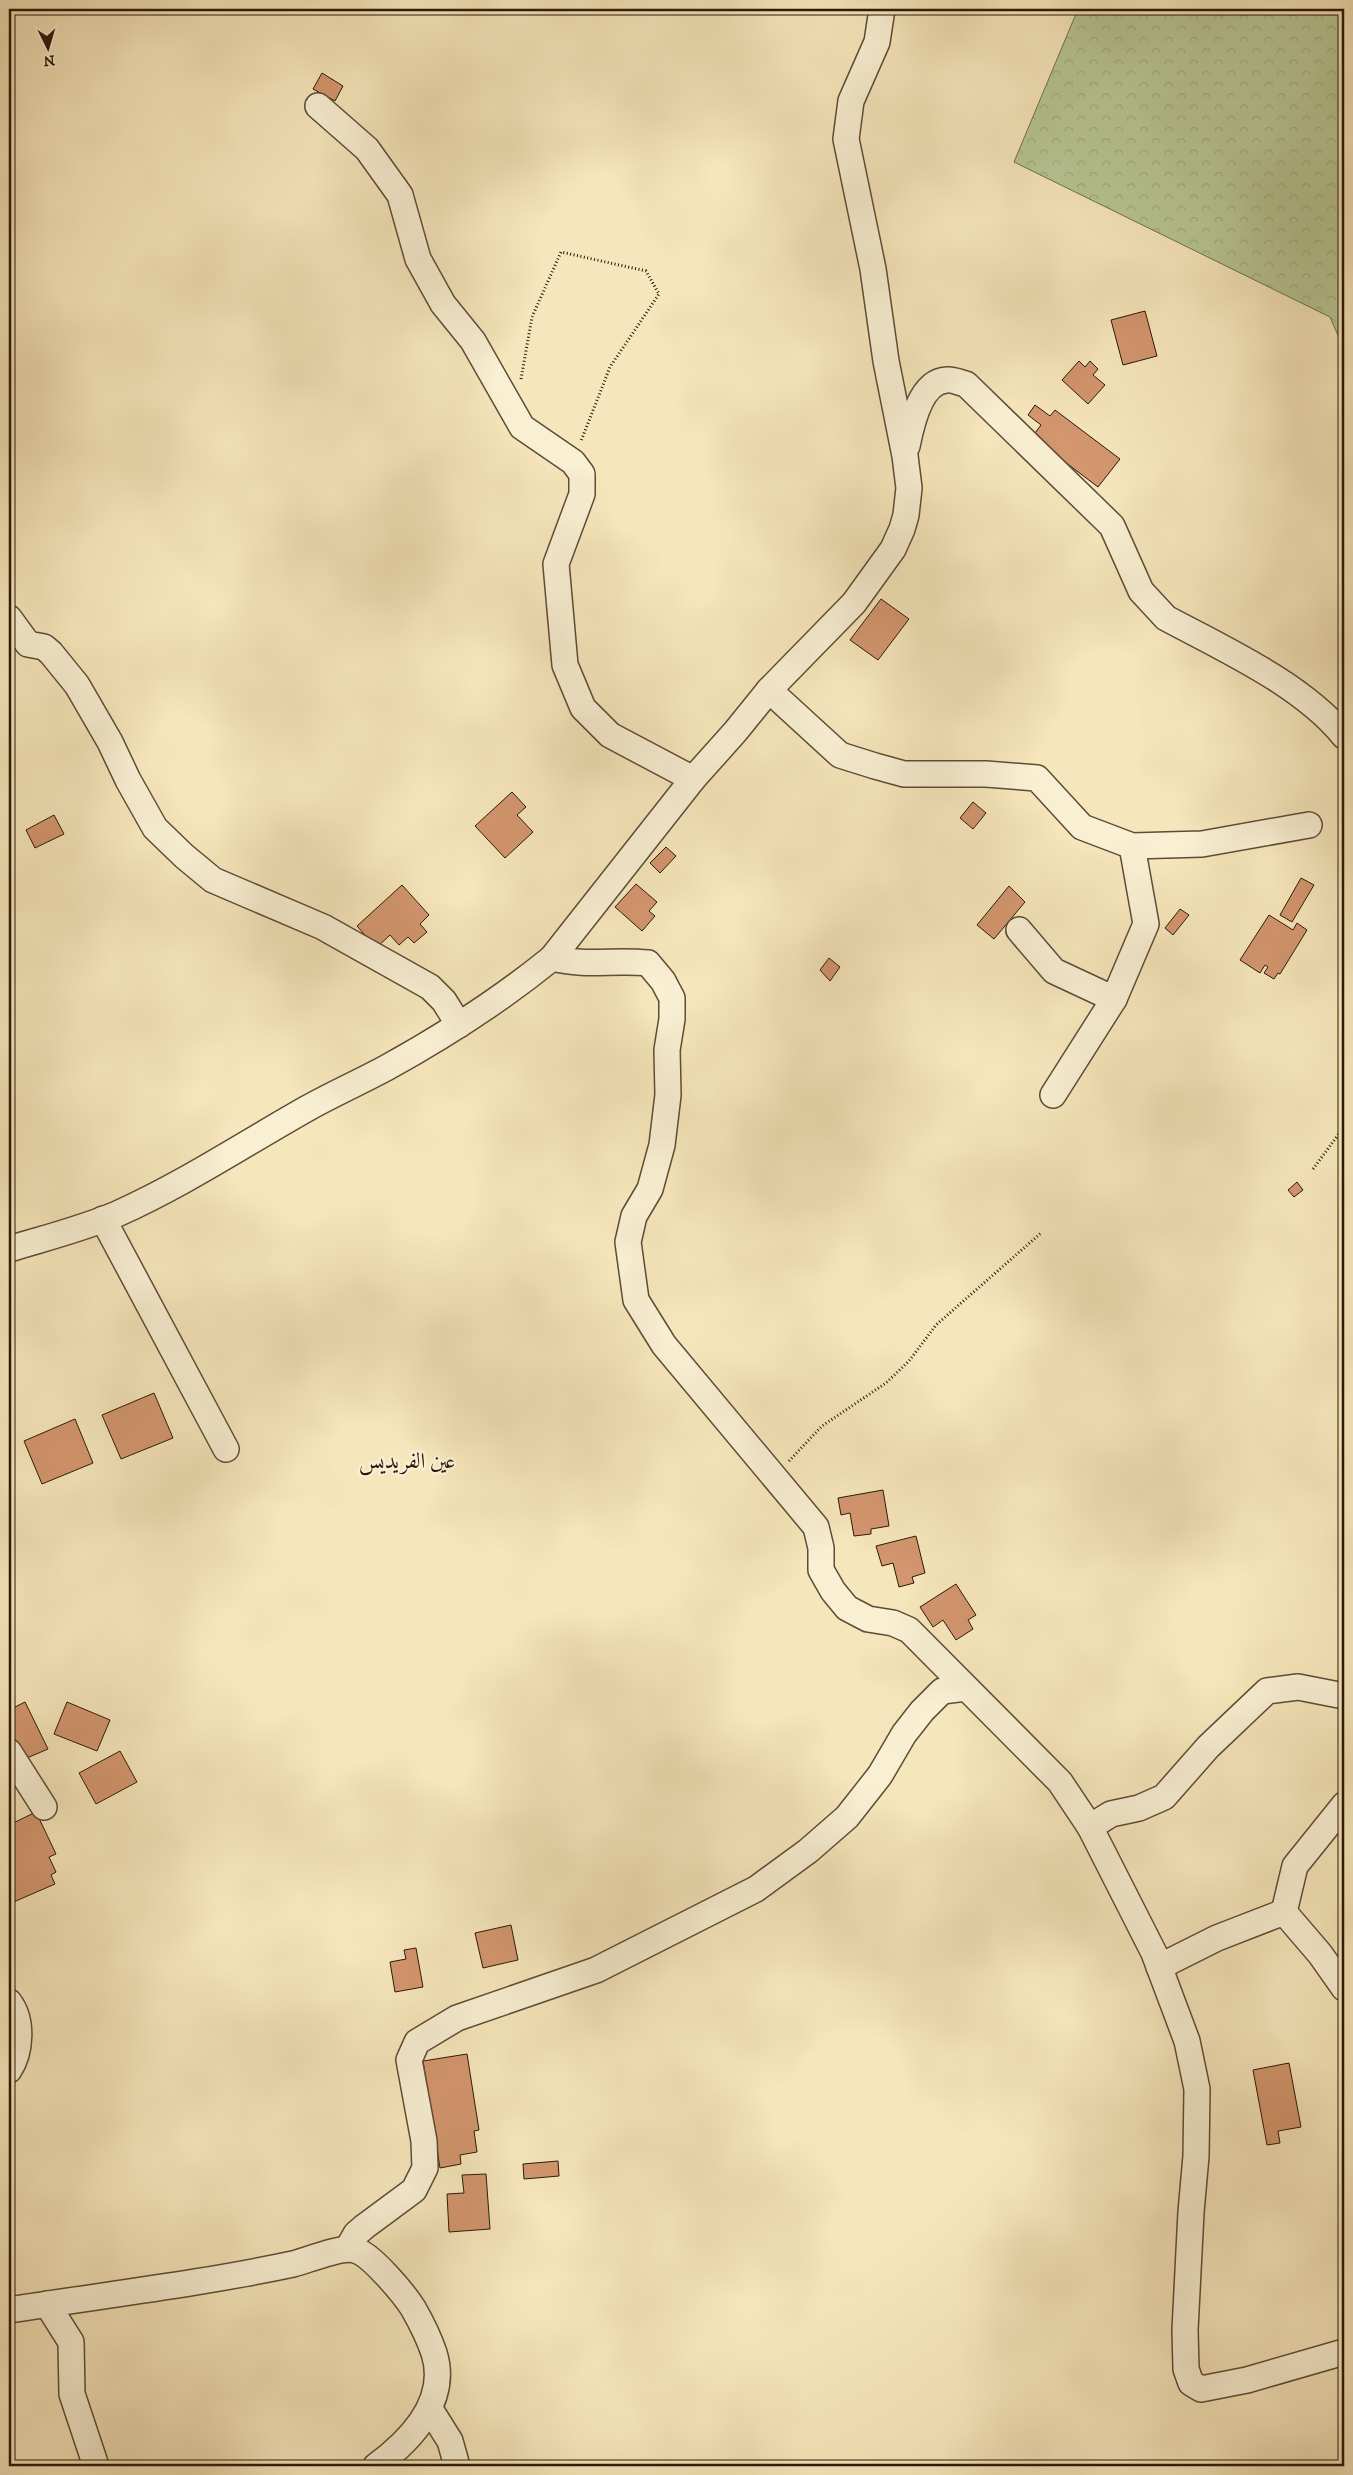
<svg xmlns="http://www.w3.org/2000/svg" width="1353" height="2475" font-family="'IM FELL DW Pica',Amiri,serif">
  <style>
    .forest { fill: url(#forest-crowns); stroke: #70704e }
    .building { fill: #d3966e; stroke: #2a1909 }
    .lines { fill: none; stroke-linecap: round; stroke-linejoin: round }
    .minor-casing { stroke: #5d4c36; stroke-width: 28 }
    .path { stroke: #2a1909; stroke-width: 3; stroke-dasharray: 1 2.5; stroke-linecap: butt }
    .minor { stroke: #f9efd3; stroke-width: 25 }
    .labels { text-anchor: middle; stroke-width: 4.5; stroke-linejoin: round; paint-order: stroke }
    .quarter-label { font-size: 22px; fill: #2a1909; stroke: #f9efd3 }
  </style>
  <defs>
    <pattern id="forest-crowns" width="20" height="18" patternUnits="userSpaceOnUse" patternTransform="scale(1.25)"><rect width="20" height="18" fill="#b7c694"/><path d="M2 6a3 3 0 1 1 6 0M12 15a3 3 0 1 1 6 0" fill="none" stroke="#9eaa7e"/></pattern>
  </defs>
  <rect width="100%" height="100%" fill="#f6e6bb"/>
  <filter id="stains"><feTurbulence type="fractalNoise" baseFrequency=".004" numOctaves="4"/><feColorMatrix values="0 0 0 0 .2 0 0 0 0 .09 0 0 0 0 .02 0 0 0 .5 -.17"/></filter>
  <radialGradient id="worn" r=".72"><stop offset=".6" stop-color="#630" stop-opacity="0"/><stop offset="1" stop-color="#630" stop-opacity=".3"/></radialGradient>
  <path class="forest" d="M1078,9H1344V349L1330,317L1014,162Z"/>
  <g class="building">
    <path d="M322,73L343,86L335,101L313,89Z"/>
    <path d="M1145,311L1157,356L1123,365L1111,320Z"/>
    <path d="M1079,361L1085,367L1090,361L1098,369L1093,375L1105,385L1088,404L1062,380Z"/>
    <path d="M1035,405L1050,416L1055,410L1120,459L1098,487L1032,437L1041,425L1028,415Z"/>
    <path d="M881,599L909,619L878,660L850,640Z"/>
    <path d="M512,792L526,807L517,815L533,832L505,858L475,826Z"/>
    <path d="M973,802L986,813L973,829L960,818Z"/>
    <path d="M54,815L64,834L35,848L26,830Z"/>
    <path d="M666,847L676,856L660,873L650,863Z"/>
    <path d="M1301,878L1314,885L1292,922L1280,915Z"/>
    <path d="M636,884L657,902L649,911L655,916L642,931L615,907Z"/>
    <path d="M402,885L429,915L420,924L427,932L414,943L408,937L399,945L390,935L376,948L357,926Z"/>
    <path d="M1009,886L1025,902L994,939L977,925Z"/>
    <path d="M1180,909L1189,915L1173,935L1165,928Z"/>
    <path d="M1269,915L1293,930L1297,923L1307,930L1280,974L1278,973L1274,979L1264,973L1268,967L1265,965L1260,973L1240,960Z"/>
    <path d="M829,958L840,967L830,981L820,970Z"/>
    <path d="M1297,1182L1303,1190L1294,1197L1288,1190Z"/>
    <path d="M154,1393L173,1438L121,1459L102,1415Z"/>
    <path d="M75,1419L93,1463L42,1484L24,1441Z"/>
    <path d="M883,1490L889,1526L871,1529V1534L854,1536L850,1513L841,1515L838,1498Z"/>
    <path d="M916,1536L925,1573L912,1577L914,1583L899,1587L893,1563L882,1566L876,1546Z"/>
    <path d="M956,1584L976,1615L968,1620L973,1629L956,1640L943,1620L933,1627L920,1607Z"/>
    <path d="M25,1702L48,1749L20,1761L9,1744V1710Z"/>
    <path d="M67,1702L110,1720L97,1751L54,1734Z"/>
    <path d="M120,1751L137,1782L96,1804L79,1773Z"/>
    <path d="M36,1812L56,1854L49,1857L56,1872L51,1875L55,1884L9,1904V1825Z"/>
    <path d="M511,1925L518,1960L483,1968L475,1933Z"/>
    <path d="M416,1948L423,1987L395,1992L390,1962L406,1959L404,1950Z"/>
    <path d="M467,2054L479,2130L474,2131L477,2152L460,2155L461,2164L440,2168L423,2061Z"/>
    <path d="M1289,2063L1301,2127L1278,2131L1280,2143L1267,2145L1253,2070Z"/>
    <path d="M558,2161L559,2176L524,2179L523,2164Z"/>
    <path d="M486,2174L490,2229L449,2232L447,2194L464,2193L462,2175Z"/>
  </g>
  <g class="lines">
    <g class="minor-casing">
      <g id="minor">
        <path d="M318,106L367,149L400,195L418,259L443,304L473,341L522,427L573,462L582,474V494L556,564L565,665L583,708L610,735L693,779"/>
        <path d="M907,446C911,426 920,381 947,380C953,379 960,383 966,384L1112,526L1141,591L1166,618C1224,649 1303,685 1344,736"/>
        <path d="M9,618L28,644L44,647L51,653L77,685L110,742L128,780L155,828L184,856L213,880L323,927L430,987L444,1001L459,1025"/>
        <path d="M769,690L840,755L875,766L904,774H986L1037,778L1082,827L1132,846L1202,844L1309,825"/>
        <path d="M1019,930L1054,971L1114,999L1146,924L1132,846"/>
        <path d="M552,958C587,967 614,959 648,963L663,981L672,998V1019L667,1050L668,1095L662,1145L650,1189L634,1216L628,1242L636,1300L664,1345L816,1527L821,1548V1570L833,1591L847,1608L868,1619L893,1623L909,1630L1060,1782L1090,1827L1154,1953L1187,2041L1197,2089L1196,2156L1191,2212L1185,2330L1186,2369L1191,2383L1201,2389L1247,2380L1344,2352"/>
        <path d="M1053,1095L1114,999"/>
        <path d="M103,1219L226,1449"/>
        <path d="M9,1249C45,1238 82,1229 117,1214C184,1184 244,1144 308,1108C333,1094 360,1082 386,1068C446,1035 499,1001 552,958L693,779L735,732L769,690L854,603L893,549L902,529L906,515L909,488L905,456L886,361L873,269L846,139L851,101L877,42L882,9"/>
        <path d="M9,1752L44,1807"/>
        <path d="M1090,1827L1111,1814L1139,1808L1164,1797L1208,1747L1267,1691L1298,1687L1344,1696"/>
        <path d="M1284,1912L1295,1866L1344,1805"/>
        <path d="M1159,1967L1217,1938L1284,1912L1320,1954L1344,1988"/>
        <path d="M9,2002C23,2020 21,2052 9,2070"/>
        <path d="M348,2248L356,2234L364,2227L414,2190L425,2168L424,2141L409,2060L417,2042L457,2018L596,1970L756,1889L808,1851L847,1817L880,1775L904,1734L922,1711L942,1691L966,1688"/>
        <path d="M47,2304L71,2342L72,2394L96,2466"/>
        <path d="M9,2310C104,2295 199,2284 293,2264C308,2260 342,2246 355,2250C371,2254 404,2294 413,2308C421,2322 429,2338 434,2353C449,2400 411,2440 376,2466"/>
        <path d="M430,2409L450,2441L457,2466"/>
      </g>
    </g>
    <g class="path">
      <path d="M521,379L532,317L561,252L646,271L659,294L610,367L581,441"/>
      <path d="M1313,1169L1344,1127"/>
      <path d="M789,1461L822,1426L886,1383L909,1361L936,1325L1041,1233"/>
    </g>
    <use href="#minor" class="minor"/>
  </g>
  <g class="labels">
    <g class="quarter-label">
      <text x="407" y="1468">عين الفريديس</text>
    </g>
  </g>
  <rect width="1353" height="2475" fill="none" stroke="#f6e6bb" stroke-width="30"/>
  <rect x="10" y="10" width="1333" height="2455" fill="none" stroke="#2a1909" stroke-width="2.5"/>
  <rect x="15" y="15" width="1323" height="2445" fill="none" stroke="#2a1909"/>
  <g transform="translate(48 48) rotate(175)" stroke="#f9efd3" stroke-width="4" paint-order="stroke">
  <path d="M0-4L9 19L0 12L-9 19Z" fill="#2a1909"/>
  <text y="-8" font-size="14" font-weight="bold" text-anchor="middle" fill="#2a1909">N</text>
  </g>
  <rect width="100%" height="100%" filter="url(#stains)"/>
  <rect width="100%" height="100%" fill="url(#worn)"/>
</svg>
